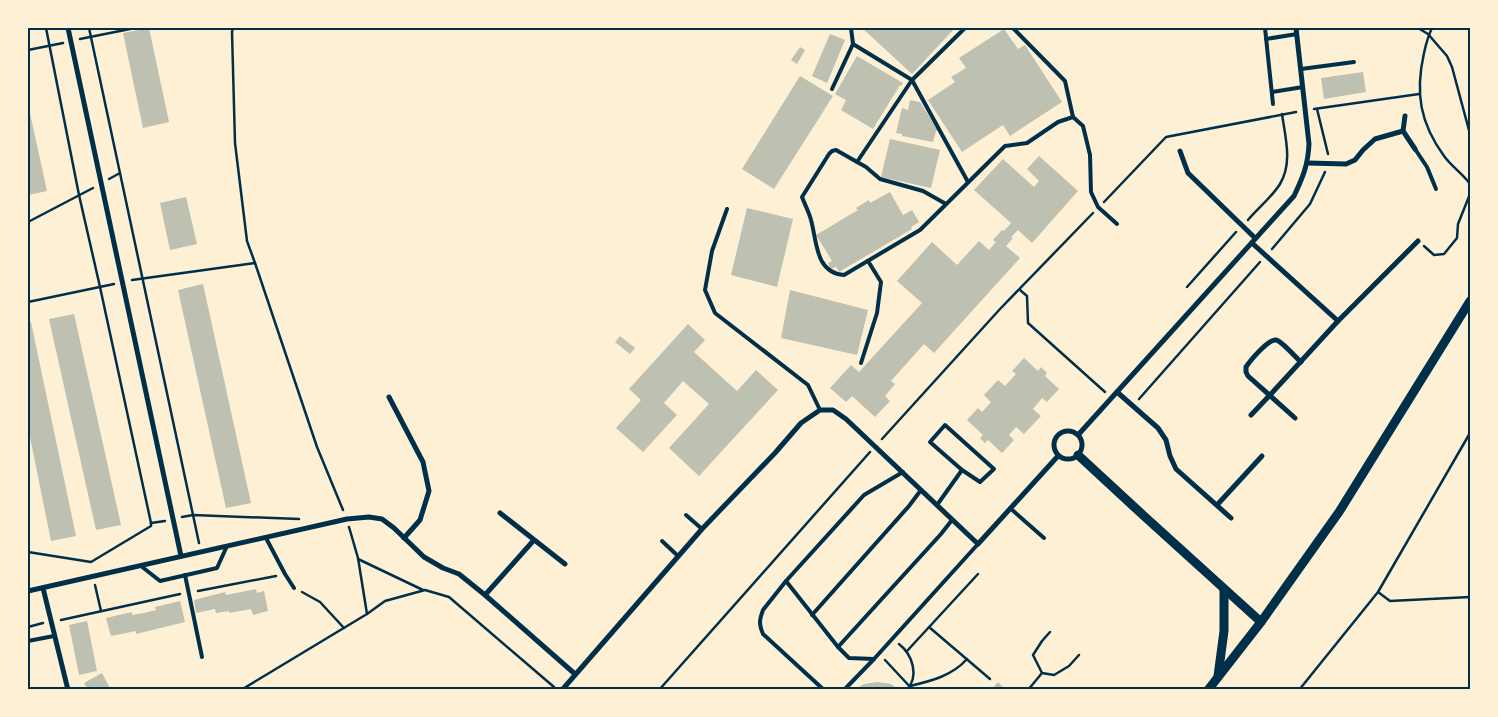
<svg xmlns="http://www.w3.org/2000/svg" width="1498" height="717" font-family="Montserrat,sans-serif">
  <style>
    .building { fill: #bec0b2 }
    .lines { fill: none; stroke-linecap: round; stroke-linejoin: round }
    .path { stroke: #003049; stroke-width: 2.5 }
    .service { stroke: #003049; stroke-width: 4 }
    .minor { stroke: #003049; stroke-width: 5 }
    .tertiary { stroke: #003049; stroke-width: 9 }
    .neatline { fill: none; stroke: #003049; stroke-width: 2 }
  </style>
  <rect width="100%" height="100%" fill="#fdf0d5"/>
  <g class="building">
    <path d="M149,28L169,122L143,128L123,33Z"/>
    <path d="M862,28H955L912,74Z"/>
    <path d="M1004,29L1018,49L1025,45L1062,102L1010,136L1003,125L962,152L928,100L955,82L951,77L966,68L959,58Z"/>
    <path d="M830,34L845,40L827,83L812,76Z"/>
    <path d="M800,47L805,50L797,64L791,60Z"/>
    <path d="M857,56L903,83L901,86L900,85L873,129L841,110L846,100L835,94Z"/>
    <path d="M1363,72L1366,92L1324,99L1321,78Z"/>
    <path d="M800,76L833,96L774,189L742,169Z"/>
    <path d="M910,100L920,102L938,131H936L933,142L902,136V134L896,133L902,108L908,110Z"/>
    <path d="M28,104L47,191L28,195Z"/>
    <path d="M890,139L940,150L931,188L881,177Z"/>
    <path d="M1039,156L1078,191L1032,243L1018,230L1011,237L1013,238L1006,246L1020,258L934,353L924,344L891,381L895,384L885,396L890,401L875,417L852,396L846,402L830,388L851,365L859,372L922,303L897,281L932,242L957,265L979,241L989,250L996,242L993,240L1002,230L1004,231L1011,223L974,190L1003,159L1034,187L1039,181L1027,169Z"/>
    <path d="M890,192L903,215L912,210L919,222L911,227L912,229L839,272L836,267L831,269L828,263L832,261L816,235L858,210L856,208L869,200L870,203Z"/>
    <path d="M186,197L197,244L170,250L160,203Z"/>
    <path d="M747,208L793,219L777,287L731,275Z"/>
    <path d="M203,284L251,503L226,508L178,290Z"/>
    <path d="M790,290L868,310L857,355L781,338Z"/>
    <path d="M74,314L121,525L96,530L49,319Z"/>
    <path d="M31,322L76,536L51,541L28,427V323Z"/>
    <path d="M688,324L705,340L694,352L737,391L756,370L778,390L699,476L669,448L709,404L683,381L664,403L677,415L643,452L616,428L641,400L629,389Z"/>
    <path d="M620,336L635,348L630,354L615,342Z"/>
    <path d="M1024,358L1038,371L1041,367L1047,373L1045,376L1059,389L1047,402L1042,398L1033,409L1041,416L1024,434L1016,427L1009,435L1014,440L1002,453L988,440L985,443L980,438L983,435L967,420L978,408L982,412L991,402L984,395L998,380L1005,386L1016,374L1012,371Z"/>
    <path d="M256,589L257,593L264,591L268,611L253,615L251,609L229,613V611L216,613L215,609L196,613L194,600L225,592L226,595Z"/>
    <path d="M180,601L185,622L136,634V631L111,636L106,618L132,612V615L144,613L156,610L155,607Z"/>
    <path d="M87,621L97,671L79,675L69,625Z"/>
    <path d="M102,673L111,690H88L84,683Z"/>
    <path d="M877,682L891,684L899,690H854L864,684Z"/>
    <path d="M998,682L1006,690H991Z"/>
  </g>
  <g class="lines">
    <g class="path">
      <path d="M89,28L199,543"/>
      <path d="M233,28L232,32L235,143L247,241L255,263L317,447L343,510"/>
      <path d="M1418,28L1428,34L1447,56L1452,67L1470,134"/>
      <path d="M1432,28C1428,36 1426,44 1424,53C1415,93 1420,123 1444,156C1452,167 1463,174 1470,184"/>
      <path d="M80,39L135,28"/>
      <path d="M28,50L63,43"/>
      <path d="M1314,109L1419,94"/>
      <path d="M1317,109L1328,154"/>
      <path d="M109,179L120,173"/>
      <path d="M1104,202L1166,137L1296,112"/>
      <path d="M1248,220C1258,208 1272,197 1280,184C1293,163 1285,136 1282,114"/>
      <path d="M28,222L93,188"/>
      <path d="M1424,246L1434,255L1444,254L1457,238L1458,224L1470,194"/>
      <path d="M1272,249L1310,204L1325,172"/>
      <path d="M132,280L255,263"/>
      <path d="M1187,287L1236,232"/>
      <path d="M1020,290L1027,296L1028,323L1105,392"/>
      <path d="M28,302L114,284"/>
      <path d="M1139,399L1260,262"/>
      <path d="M882,439L1000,309L1093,213"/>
      <path d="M182,517L193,515L299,519"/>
      <path d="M151,523L165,521"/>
      <path d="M28,552L91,562L151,526V523L100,287L79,195L46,28"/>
      <path d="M358,559L423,590"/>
      <path d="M95,585L101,611"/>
      <path d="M198,591L276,576"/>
      <path d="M302,592L320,602L344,628"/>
      <path d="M1378,592L1390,601L1470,597"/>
      <path d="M367,614L385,601L425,590L449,597L554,687"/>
      <path d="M61,620L180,594"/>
      <path d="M28,627L43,623"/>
      <path d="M929,627L990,679"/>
      <path d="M1050,632L1042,641L1033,655L1042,673L1054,675L1069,666L1079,655"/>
      <path d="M899,644C913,655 919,676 907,690"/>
      <path d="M907,651L978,574"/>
      <path d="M885,660L913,690"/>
      <path d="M910,686C931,681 952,676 967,659"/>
      <path d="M241,690L367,614L358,558L349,527"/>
      <path d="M659,690L870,452"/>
      <path d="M1028,690L1042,673"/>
      <path d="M1299,690L1378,592L1470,433"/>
    </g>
    <g class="service">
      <path d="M1013,28L1065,81L1073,117"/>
      <path d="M1265,28L1273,104"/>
      <path d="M1266,39L1297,34"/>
      <path d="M853,44L912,80L968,182"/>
      <path d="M1301,69L1354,62"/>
      <path d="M832,89L853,44L851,28"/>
      <path d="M1272,92L1303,87"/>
      <path d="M1415,149L1427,167L1436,189"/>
      <path d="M857,162L912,80L965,28"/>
      <path d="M946,204L923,191L880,179L866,167L836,150L832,151L829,154L802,197C805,205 809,212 811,220C817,241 815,273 844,275L920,230L1005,146L1027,143L1058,122L1073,117L1083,126L1090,155L1091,192L1098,207L1117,224"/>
      <path d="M727,209L712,251L705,290L715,313L808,385L820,410"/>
      <path d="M861,363L877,313L881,282L868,261"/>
      <path d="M937,505L962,470L930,442L945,425L994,469L980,482L962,470"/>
      <path d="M1010,508L1044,538"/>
      <path d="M686,515L702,529"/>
      <path d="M266,538L285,574L294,588"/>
      <path d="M662,541L678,556"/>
      <path d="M141,566L160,581L217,568L227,546"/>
      <path d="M185,575L202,657"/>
      <path d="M786,581L838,647L849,658L874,659"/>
      <path d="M812,615L909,506L921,490"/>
      <path d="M28,641L54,636"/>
      <path d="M838,647L941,534L952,520"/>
      <path d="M824,690L763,634C759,624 759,621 763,610L786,581L864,495L903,472"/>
      <path d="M844,690L874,659L978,544"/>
    </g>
    <g class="minor">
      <path d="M68,28L181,556"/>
      <path d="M1405,116L1403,131L1415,149"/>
      <path d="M1180,151L1188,173L1255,238"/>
      <path d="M1308,163L1346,164L1355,160L1363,150L1375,139L1403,131"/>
      <path d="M1252,243L1338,321"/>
      <path d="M1117,392L1158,428L1166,440L1170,456L1176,469L1231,518"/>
      <path d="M389,397L423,462L429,491L420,520L404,538"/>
      <path d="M1251,415L1270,395L1338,321L1418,241"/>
      <path d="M1295,418L1248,376L1246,372V367C1250,361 1268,339 1276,340C1282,341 1295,357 1301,362"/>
      <circle cx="1068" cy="445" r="14"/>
      <path d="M1078,435L1294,196C1303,177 1308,165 1309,144L1296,28"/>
      <path d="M1217,505L1262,456"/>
      <path d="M500,513L565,564"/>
      <path d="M43,588L68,690"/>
      <path d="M28,591L347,519L369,517L382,519L394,528L424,557L443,568L459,574L485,595L575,674"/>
      <path d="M485,595L534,540"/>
      <path d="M562,690L702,529L775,453L801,423L820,410H833L846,419L978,544L1058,456"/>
    </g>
    <g class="tertiary">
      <path d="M1078,455L1144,516L1261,622"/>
      <path d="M1218,676L1224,631V589"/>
      <path d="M1208,690L1261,622L1339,512L1470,301"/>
    </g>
  </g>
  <rect width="1498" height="717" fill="none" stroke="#fdf0d5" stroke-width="58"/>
  <rect x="29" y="29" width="1440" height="659" class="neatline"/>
</svg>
